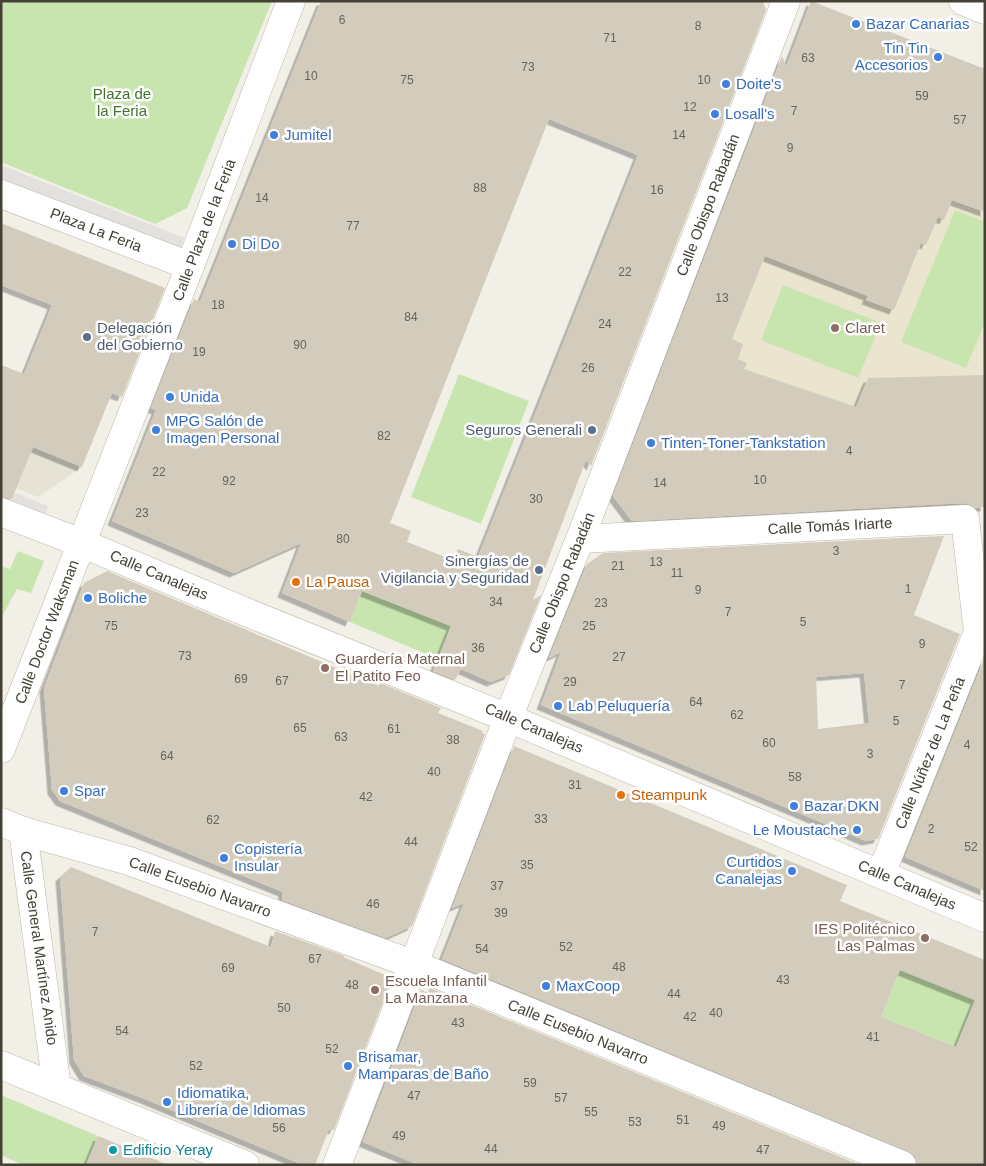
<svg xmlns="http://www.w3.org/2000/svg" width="986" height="1166" font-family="Helvetica,sans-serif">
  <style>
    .residential { fill: #e6e2d4 }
    .education { fill: #ebe5d0 }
    .green { fill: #c8e5b0 }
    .parking { fill: #e3e1de }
    .building { fill: #d3ccbc; fill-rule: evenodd; filter: url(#shadow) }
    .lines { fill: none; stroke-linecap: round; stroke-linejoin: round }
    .minor-casing { stroke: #bdb8a9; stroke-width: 29 }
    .minor { stroke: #fff; stroke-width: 28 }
    .shop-dot { fill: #3f7fe0; stroke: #fff; stroke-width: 2 }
    .education-dot { fill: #8d6e63; stroke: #fff; stroke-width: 2 }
    .service-dot { fill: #5c6f8a; stroke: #fff; stroke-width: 2 }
    .food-dot { fill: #e8710a; stroke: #fff; stroke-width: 2 }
    .culture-dot { fill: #0f9aa8; stroke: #fff; stroke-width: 2 }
    .labels { text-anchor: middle; stroke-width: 5; stroke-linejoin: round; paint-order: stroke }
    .number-label { font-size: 12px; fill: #686357 }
    .shop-label { font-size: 15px; fill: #366cbe; stroke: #fff; text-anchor: start }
    .park-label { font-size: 15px; fill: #40732b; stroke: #fff }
    .street-label { font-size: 15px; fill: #444035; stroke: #fff }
    .service-label { font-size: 15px; fill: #4e5e75; stroke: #fff; text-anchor: end }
    .education-label { font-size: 15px; fill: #785e54; stroke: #fff; text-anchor: start }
    .food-label { font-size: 15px; fill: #c56008; stroke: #fff; text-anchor: start }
    .culture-label { font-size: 15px; fill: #0d838f; stroke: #fff; text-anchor: start }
  </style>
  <defs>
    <filter id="shadow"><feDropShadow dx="-4.5" dy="4.5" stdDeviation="0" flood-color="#0004"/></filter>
  </defs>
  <rect width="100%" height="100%" fill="#f2efe6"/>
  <path class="residential" d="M33,447L82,467L38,497L16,488Z"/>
  <path class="education" d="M755,146L931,191L982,211L985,205V366L955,509L826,513L825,459L647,427Z"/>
  <g class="green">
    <path d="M1,1H272L187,208L155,224L1,162Z"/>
    <path d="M955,210L985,222V322L966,368L901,342Z"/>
    <path d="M783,285L881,323L858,378L761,340Z"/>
    <path d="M459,374L529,401L481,524L411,497Z"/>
    <path d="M18,551L44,561L31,593L17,589L1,618V566L10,569Z"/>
    <path d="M362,591L451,626L438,659L350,622Z"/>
    <path d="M900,970L975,1000L956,1047L881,1017Z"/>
    <path d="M1,1095L98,1136L86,1165H23L1,1155Z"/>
  </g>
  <g class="parking">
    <path d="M1,165L184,238L179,253L1,182Z"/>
    <path d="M1,487L48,506L42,524L1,507Z"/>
  </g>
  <g class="building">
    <path d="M321,1H763L766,10L591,466L586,460L533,600L541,595L509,675L491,682L461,669L455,680L433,671L451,626L362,591L350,622L282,593L301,543L234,573L112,521L156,410L151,408L194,299L200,302ZM549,119L638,155L478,557L458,549L453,560L407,542L411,531L390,523Z"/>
    <path d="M811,1L985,69V212L952,200L944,220L938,217L926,245L921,243L894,310L866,300L868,296L765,256L732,339L743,344L738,359L747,363L744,369L856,407L868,378L985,375V507L975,508L971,505L964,503L632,521L613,496L782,56L786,67Z"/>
    <path d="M1,223L165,288L122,397L112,393L82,467L33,447L12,499L1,497V365L24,374L52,305L1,285Z"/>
    <path d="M944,536L914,615L960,634L878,839L866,841L541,705L561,652L549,658L587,564L603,553ZM864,673L869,723L818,729L816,677Z"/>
    <path d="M107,571L379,686L380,683L441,708L438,713L483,731L482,733L485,734L412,926L386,938L282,900L283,892L60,801L52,790L44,688L84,583Z"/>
    <path d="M985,657V891L905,857Z"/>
    <path d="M514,746L847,885L840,901L985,960V1165H917L915,1156L908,1151L442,959L464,903L452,908ZM900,970L975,1000L956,1047L881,1017Z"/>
    <path d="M71,867L271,947L275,931L345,956L343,957L392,978L334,1130L329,1129L315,1165H303L145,1099L84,1076L74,1060L60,877Z"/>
    <path d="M430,988L860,1165H419L363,1142L421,990L428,993Z"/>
    <path d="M98,1136L166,1164V1165H86Z"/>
  </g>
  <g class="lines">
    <g class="minor-casing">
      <g id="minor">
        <path d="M963,1L985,10"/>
        <path d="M1,194L190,266"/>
        <path d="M1,512L81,543L246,612L508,718L985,918"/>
        <path d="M580,539L965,519L978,632L881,874"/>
        <path d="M1,749L190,266L291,1"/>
        <path d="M1,822L23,831L57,1088"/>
        <path d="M23,831L129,861L415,965L902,1165"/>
        <path d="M1,1065L245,1165"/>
        <path d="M337,1165L508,718L580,539L786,1"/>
      </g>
    </g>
    <use href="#minor" class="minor"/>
  </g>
  <g class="shop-dot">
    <circle cx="856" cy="24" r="5"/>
    <circle cx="938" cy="57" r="5"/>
    <circle cx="726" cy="84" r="5"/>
    <circle cx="715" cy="114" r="5"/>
    <circle cx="274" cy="135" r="5"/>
    <circle cx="232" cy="244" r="5"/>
    <circle cx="170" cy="397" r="5"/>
    <circle cx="156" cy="430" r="5"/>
    <circle cx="651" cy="443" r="5"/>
    <circle cx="88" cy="598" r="5"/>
    <circle cx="558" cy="706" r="5"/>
    <circle cx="64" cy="791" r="5"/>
    <circle cx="794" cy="806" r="5"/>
    <circle cx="857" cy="830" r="5"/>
    <circle cx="224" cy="858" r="5"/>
    <circle cx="792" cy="871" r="5"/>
    <circle cx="546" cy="986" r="5"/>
    <circle cx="348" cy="1066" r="5"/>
    <circle cx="167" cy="1102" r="5"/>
  </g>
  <g class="education-dot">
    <circle cx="835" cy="328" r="5"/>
    <circle cx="325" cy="668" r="5"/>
    <circle cx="925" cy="938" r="5"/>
    <circle cx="375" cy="990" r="5"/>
  </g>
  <g class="service-dot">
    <circle cx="87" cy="337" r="5"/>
    <circle cx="592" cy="430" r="5"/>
    <circle cx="539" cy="570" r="5"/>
  </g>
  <g class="food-dot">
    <circle cx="296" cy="582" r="5"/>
    <circle cx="621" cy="795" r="5"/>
  </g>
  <circle class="culture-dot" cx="113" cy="1150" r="5"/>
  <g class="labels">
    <g class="number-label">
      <text x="342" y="24">6</text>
      <text x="698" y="30">8</text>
      <text x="610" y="42">71</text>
      <text x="808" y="62">63</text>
      <text x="528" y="71">73</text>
      <text x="311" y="80">10</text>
      <text x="407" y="84">75</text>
      <text x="704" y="84">10</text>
      <text x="922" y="100">59</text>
      <text x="690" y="111">12</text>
      <text x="794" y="115">7</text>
      <text x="960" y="124">57</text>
      <text x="679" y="139">14</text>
      <text x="790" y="152">9</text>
      <text x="480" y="192">88</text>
      <text x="657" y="194">16</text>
      <text x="262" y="202">14</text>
      <text x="353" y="230">77</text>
      <text x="625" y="276">22</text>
      <text x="722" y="302">13</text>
      <text x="218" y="309">18</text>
      <text x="411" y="321">84</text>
      <text x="605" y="328">24</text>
      <text x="300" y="349">90</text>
      <text x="199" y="356">19</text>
      <text x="588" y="372">26</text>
      <text x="384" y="440">82</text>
      <text x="849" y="455">4</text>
      <text x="159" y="476">22</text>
      <text x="760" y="484">10</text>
      <text x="229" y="485">92</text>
      <text x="660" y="487">14</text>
      <text x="536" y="503">30</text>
      <text x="142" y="517">23</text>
      <text x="343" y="543">80</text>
      <text x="836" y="555">3</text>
      <text x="656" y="566">13</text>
      <text x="618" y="570">21</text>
      <text x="677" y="577">11</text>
      <text x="908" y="593">1</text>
      <text x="698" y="594">9</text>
      <text x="496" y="606">34</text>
      <text x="601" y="607">23</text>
      <text x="728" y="616">7</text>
      <text x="803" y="626">5</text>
      <text x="111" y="630">75</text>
      <text x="589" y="630">25</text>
      <text x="922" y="648">9</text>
      <text x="478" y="652">36</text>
      <text x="185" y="660">73</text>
      <text x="619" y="661">27</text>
      <text x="241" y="683">69</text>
      <text x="282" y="685">67</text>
      <text x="570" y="686">29</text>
      <text x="902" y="689">7</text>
      <text x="696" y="706">64</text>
      <text x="737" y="719">62</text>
      <text x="896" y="725">5</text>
      <text x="300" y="732">65</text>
      <text x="394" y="733">61</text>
      <text x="341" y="741">63</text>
      <text x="453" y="744">38</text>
      <text x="769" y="747">60</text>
      <text x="967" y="749">4</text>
      <text x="870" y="758">3</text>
      <text x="167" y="760">64</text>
      <text x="434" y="776">40</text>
      <text x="795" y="781">58</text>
      <text x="575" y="789">31</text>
      <text x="366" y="801">42</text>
      <text x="541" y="823">33</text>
      <text x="213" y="824">62</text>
      <text x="931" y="833">2</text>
      <text x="411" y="846">44</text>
      <text x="971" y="851">52</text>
      <text x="527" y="869">35</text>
      <text x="497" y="890">37</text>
      <text x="373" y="908">46</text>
      <text x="501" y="917">39</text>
      <text x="95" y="936">7</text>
      <text x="566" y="951">52</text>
      <text x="482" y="953">54</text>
      <text x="315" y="963">67</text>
      <text x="619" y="971">48</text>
      <text x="228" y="972">69</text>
      <text x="783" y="984">43</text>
      <text x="352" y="989">48</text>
      <text x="674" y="998">44</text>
      <text x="284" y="1012">50</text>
      <text x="716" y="1017">40</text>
      <text x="690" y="1021">42</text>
      <text x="458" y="1027">43</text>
      <text x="122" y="1035">54</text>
      <text x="873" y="1041">41</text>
      <text x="332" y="1053">52</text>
      <text x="196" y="1070">52</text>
      <text x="530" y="1087">59</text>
      <text x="414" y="1100">47</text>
      <text x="561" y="1102">57</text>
      <text x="591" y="1116">55</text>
      <text x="683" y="1124">51</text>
      <text x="635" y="1126">53</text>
      <text x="719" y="1130">49</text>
      <text x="279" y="1132">56</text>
      <text x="399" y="1140">49</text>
      <text x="491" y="1153">44</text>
      <text x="763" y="1154">47</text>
    </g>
    <g class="shop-label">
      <text x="866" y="29">Bazar Canarias</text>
      <text x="928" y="53" text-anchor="end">Tin Tin<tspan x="928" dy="17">Accesorios</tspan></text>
      <text x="736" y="89">Doite's</text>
      <text x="725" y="119">Losall's</text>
      <text x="284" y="140">Jumitel</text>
      <text x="242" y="249">Di Do</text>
      <text x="180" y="402">Unida</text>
      <text x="166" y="426">MPG Salón de<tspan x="166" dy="17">Imagen Personal</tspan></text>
      <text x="661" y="448">Tinten-Toner-Tankstation</text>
      <text x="98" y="603">Boliche</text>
      <text x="568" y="711">Lab Peluquería</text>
      <text x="74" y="796">Spar</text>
      <text x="804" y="811">Bazar DKN</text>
      <text x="847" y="835" text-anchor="end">Le Moustache</text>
      <text x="234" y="854">Copistería<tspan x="234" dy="17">Insular</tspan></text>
      <text x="782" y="867" text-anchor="end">Curtidos<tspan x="782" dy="17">Canalejas</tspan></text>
      <text x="556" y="991">MaxCoop</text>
      <text x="358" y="1062">Brisamar,<tspan x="358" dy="17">Mamparas de Baño</tspan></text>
      <text x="177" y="1098">Idiomatika,<tspan x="177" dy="17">Librería de Idiomas</tspan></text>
    </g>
    <g class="park-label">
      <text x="122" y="99">Plaza de<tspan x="122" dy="17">la Feria</tspan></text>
    </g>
    <g class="street-label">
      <text transform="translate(708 205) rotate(-69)" y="5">Calle Obispo Rabadán</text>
      <text transform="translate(96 230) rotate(21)" y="5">Plaza La Feria</text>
      <text transform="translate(204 230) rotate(-69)" y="5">Calle Plaza de la Feria</text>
      <text transform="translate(830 526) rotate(-3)" y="5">Calle Tomás Iriarte</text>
      <text transform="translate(159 575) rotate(23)" y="5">Calle Canalejas</text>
      <text transform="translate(562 583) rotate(-68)" y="5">Calle Obispo Rabadán</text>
      <text transform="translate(47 632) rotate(-69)" y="5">Calle Doctor Waksman</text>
      <text transform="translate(534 728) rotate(23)" y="5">Calle Canalejas</text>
      <text transform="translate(930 753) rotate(-68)" y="5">Calle Núñez de La Peña</text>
      <text transform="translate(907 885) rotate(23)" y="5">Calle Canalejas</text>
      <text transform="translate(200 887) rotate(20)" y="5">Calle Eusebio Navarro</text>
      <text transform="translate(39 948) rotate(82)" y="5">Calle General Martínez Anido</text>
      <text transform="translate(578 1032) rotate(22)" y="5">Calle Eusebio Navarro</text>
    </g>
    <g class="service-label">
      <text x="97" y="333" text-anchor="start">Delegación<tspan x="97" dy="17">del Gobierno</tspan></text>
      <text x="582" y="435">Seguros Generali</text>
      <text x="529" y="566">Sinergías de<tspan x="529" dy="17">Vigilancia y Seguridad</tspan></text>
    </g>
    <g class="education-label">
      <text x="845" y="333">Claret</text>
      <text x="335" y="664">Guardería Maternal<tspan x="335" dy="17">El Patito Feo</tspan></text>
      <text x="915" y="934" text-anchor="end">IES Politécnico<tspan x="915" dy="17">Las Palmas</tspan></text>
      <text x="385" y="986">Escuela Infantil<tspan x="385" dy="17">La Manzana</tspan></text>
    </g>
    <g class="food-label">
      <text x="306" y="587">La Pausa</text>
      <text x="631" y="800">Steampunk</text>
    </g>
    <g class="culture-label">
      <text x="123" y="1155">Edificio Yeray</text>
    </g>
  </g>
  <rect width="986" height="1166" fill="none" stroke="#444035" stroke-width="5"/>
</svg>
